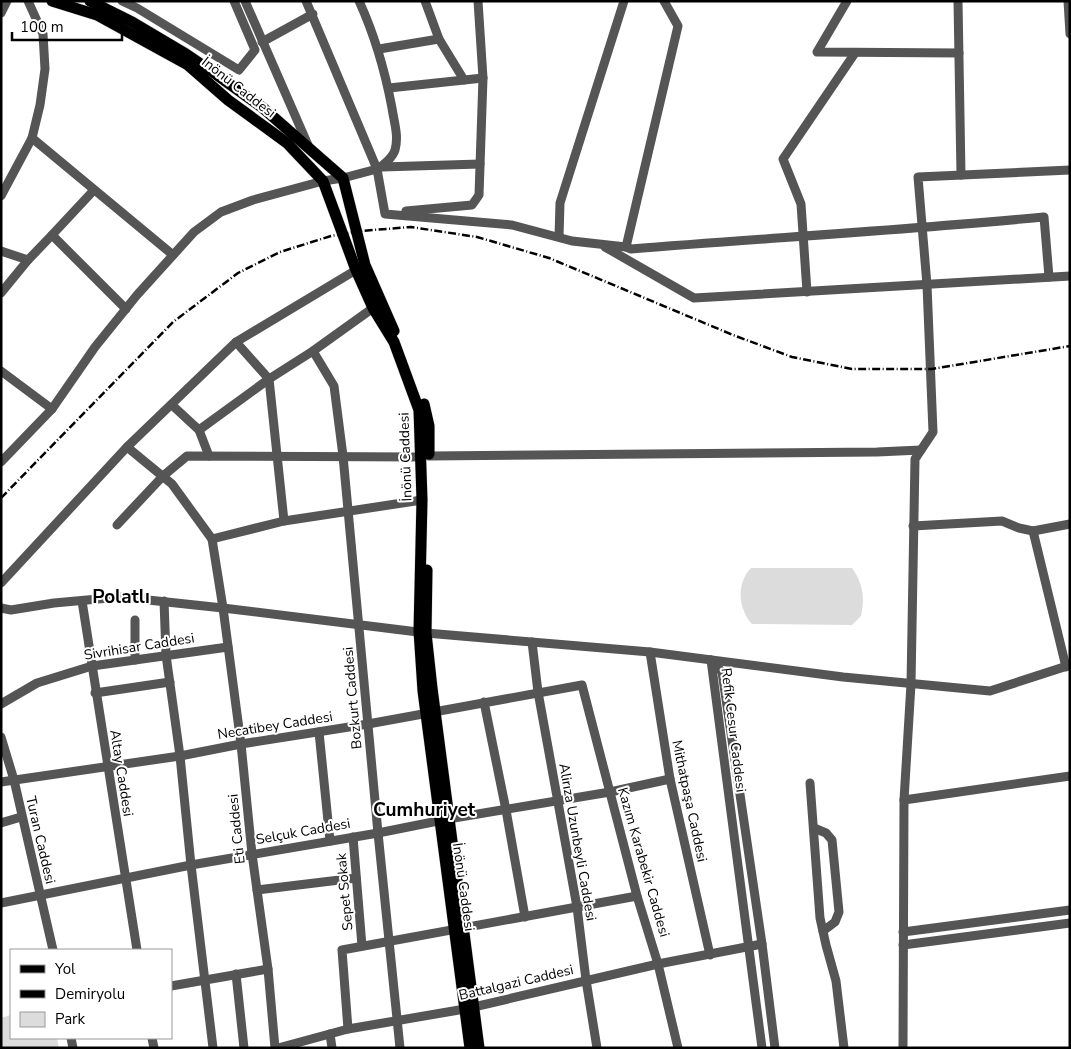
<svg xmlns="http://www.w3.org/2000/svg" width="1071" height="1049" font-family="'Nunito Sans',sans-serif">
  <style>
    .green { fill: #dcdcdc }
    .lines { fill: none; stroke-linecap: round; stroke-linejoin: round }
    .major-casing { stroke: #dbdbdb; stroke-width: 12 }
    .minor { stroke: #555; stroke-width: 9 }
    .major { stroke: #000; stroke-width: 11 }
    .rail { stroke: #000; stroke-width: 2.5; stroke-dasharray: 8 2.5 1 2.5; stroke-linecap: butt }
    .labels { text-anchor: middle; stroke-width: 4; stroke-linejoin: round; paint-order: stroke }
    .street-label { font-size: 14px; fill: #000; stroke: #fff }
    .district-label { font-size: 19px; font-weight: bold; fill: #000; stroke: #fff }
  </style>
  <rect width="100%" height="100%" fill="#fff"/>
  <g class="green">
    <path d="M751,568H852C863,583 865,598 861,616L852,625L752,624C738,609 736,583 751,568Z"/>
    <path d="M11,1015V1038H57L59,1048H1V1018Z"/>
  </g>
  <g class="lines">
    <g class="major-casing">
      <g id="major">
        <path d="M52,1L97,15L188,65L228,100L287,143L323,181L356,270L373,308L394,342L419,410L422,500L419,631L423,691L470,1048"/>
        <path d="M90,1L132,22L186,54L217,75L263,108L343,178L365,265L394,331"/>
        <path d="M424,404L429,426V454"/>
        <path d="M427,570L426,633L432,688L479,1048"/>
      </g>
    </g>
    <g class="minor">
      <path d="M122,1L137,8L239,70L255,50L234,1"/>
      <path d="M245,1L308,145"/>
      <path d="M306,1L377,169L385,214L512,225L572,241L626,247L631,249C769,238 906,230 1044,217L1049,277"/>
      <path d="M425,1L439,39L464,80"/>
      <path d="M847,1L817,52L959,53"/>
      <path d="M958,1L961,175"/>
      <path d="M1068,1L1070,34"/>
      <path d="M1,13L7,1"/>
      <path d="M262,42L313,14"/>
      <path d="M379,49L439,39"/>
      <path d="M389,88L483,78"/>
      <path d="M32,138L173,255"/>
      <path d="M382,167L480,164"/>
      <path d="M1,196L32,138L40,105L45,69L43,34L28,1"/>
      <path d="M406,211L472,205L479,195L483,78L478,1"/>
      <path d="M52,235L94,190"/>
      <path d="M559,237L560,203L624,1"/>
      <path d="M605,247L694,298L1070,276"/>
      <path d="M626,247L678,26L664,1"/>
      <path d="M1,251L28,260L52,235L126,309"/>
      <path d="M807,292L801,204L783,159L855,53"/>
      <path d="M1,293L28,260"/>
      <path d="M236,342L269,379L284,521"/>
      <path d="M313,351L334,386L343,456L378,833L400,1048"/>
      <path d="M1,371L52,409"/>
      <path d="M172,405L199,430L209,456"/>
      <path d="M199,430L269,379L313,351L373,308"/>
      <path d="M127,447L172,484L212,539L223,608L241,744L252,854L268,969L275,1048"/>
      <path d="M429,456L877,452L921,450"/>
      <path d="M1,462L52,409L95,347L137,295L194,232L221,212L253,200L323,181L343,178L377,169C383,166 393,157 395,150C399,136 394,122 392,108C385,71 375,36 359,1"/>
      <path d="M117,525L163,476L187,456L421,457"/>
      <path d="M913,526L1002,521L1019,528L1033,531L1070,524"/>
      <path d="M1033,531L1066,667"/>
      <path d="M212,539L284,521L422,500"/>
      <path d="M1,583L127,447L236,342L361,267"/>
      <path d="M82,601L137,950"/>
      <path d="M164,601L166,655L180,756L191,865L213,1048"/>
      <path d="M1,608L11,610L54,603L120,597L223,608L426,633L650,652L843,677L990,691L1070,665"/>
      <path d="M532,642L538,692L577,907L586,980L597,1048"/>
      <path d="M650,652L670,779L710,955"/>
      <path d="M135,660V620"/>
      <path d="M711,660L722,672L762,944L775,1048"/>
      <path d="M711,660L762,1048"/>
      <path d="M95,693L170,682"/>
      <path d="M484,702L506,810L525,917"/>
      <path d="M1,704L37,683L92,666L228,647"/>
      <path d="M319,732L330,841"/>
      <path d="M1,737L14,780L53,950"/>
      <path d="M1,782L180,756L241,744L368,724L582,685L637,896L658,964L678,1048"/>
      <path d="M810,783L820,918L826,945L836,981L844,1048"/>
      <path d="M904,800L1070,776"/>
      <path d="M1,823L21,817"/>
      <path d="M814,828L826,833L832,840L839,912L835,922L823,931"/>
      <path d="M353,837L362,946"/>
      <path d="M257,890L356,878"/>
      <path d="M1,903L191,865L378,833L448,819L610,792L670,779"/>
      <path d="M903,932L1070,910"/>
      <path d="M903,945L1070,923"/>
      <path d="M236,974L244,1048"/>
      <path d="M171,986L268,969"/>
      <path d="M348,1029L342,950L637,896"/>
      <path d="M330,1034L332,1048"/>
      <path d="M71,1038L73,1048"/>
      <path d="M152,1038L154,1048"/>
      <path d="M278,1048L348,1029L465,1009L658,964L762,944"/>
      <path d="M903,1048L904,800L911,684L915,459L933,432L927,285L918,177L1070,170"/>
    </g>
    <use href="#major" class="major"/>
    <path class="rail" d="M1,498L173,322L238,273L280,252L331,236L360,231L411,227L477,237L549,258L733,335L792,357L852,369H932L1070,346"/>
  </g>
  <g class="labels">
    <g class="street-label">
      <text transform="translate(239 87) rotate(38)" y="5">İnönü Caddesi</text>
      <text transform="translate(405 457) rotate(-92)" y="5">İnönü Caddesi</text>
      <text transform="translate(139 646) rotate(-9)" y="5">Sivrihisar Caddesi</text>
      <text transform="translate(352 698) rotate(-95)" y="5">Bozkurt Caddesi</text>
      <text transform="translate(275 725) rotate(-9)" y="5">Necatibey Caddesi</text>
      <text transform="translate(734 730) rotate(83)" y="5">Refik Cesur Caddesi</text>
      <text transform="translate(122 773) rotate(81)" y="5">Altay Caddesi</text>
      <text transform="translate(690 801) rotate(78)" y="5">Mithatpaşa Caddesi</text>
      <text transform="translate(236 829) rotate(-96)" y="5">Eti Caddesi</text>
      <text transform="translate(303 831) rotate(-10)" y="5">Selçuk Caddesi</text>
      <text transform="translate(41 840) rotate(77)" y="5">Turan Caddesi</text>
      <text transform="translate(578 842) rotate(80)" y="5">Alirıza Uzunbeyli Caddesi</text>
      <text transform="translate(644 862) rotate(74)" y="5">Kazım Karabekir Caddesi</text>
      <text transform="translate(464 887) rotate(82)" y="5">İnönü Caddesi</text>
      <text transform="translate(344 892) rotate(-95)" y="5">Sepet Sokak</text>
      <text transform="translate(516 982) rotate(-13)" y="5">Battalgazi Caddesi</text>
    </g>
    <g class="district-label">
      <text x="121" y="603">Polatlı</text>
      <text x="424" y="816">Cumhuriyet</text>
    </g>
  </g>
  <rect width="1071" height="1049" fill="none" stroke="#000000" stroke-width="5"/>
  <rect x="10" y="949" width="162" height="90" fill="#ffffff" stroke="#999999"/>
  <rect x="20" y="965" width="25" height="8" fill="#000000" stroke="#999999"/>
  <text x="55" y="974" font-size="15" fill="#000000">Yol</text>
  <rect x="20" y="990" width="25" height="8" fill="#000000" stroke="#999999"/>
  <text x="55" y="999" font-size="15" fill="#000000">Demiryolu</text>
  <rect x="20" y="1012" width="25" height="15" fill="#dcdcdc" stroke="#999999"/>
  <text x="55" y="1024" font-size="15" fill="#000000">Park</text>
  <path d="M12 32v8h110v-8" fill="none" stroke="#000000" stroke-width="2.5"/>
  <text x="20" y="32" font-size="15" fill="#000000" stroke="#ffffff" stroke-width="4" paint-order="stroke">100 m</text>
</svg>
